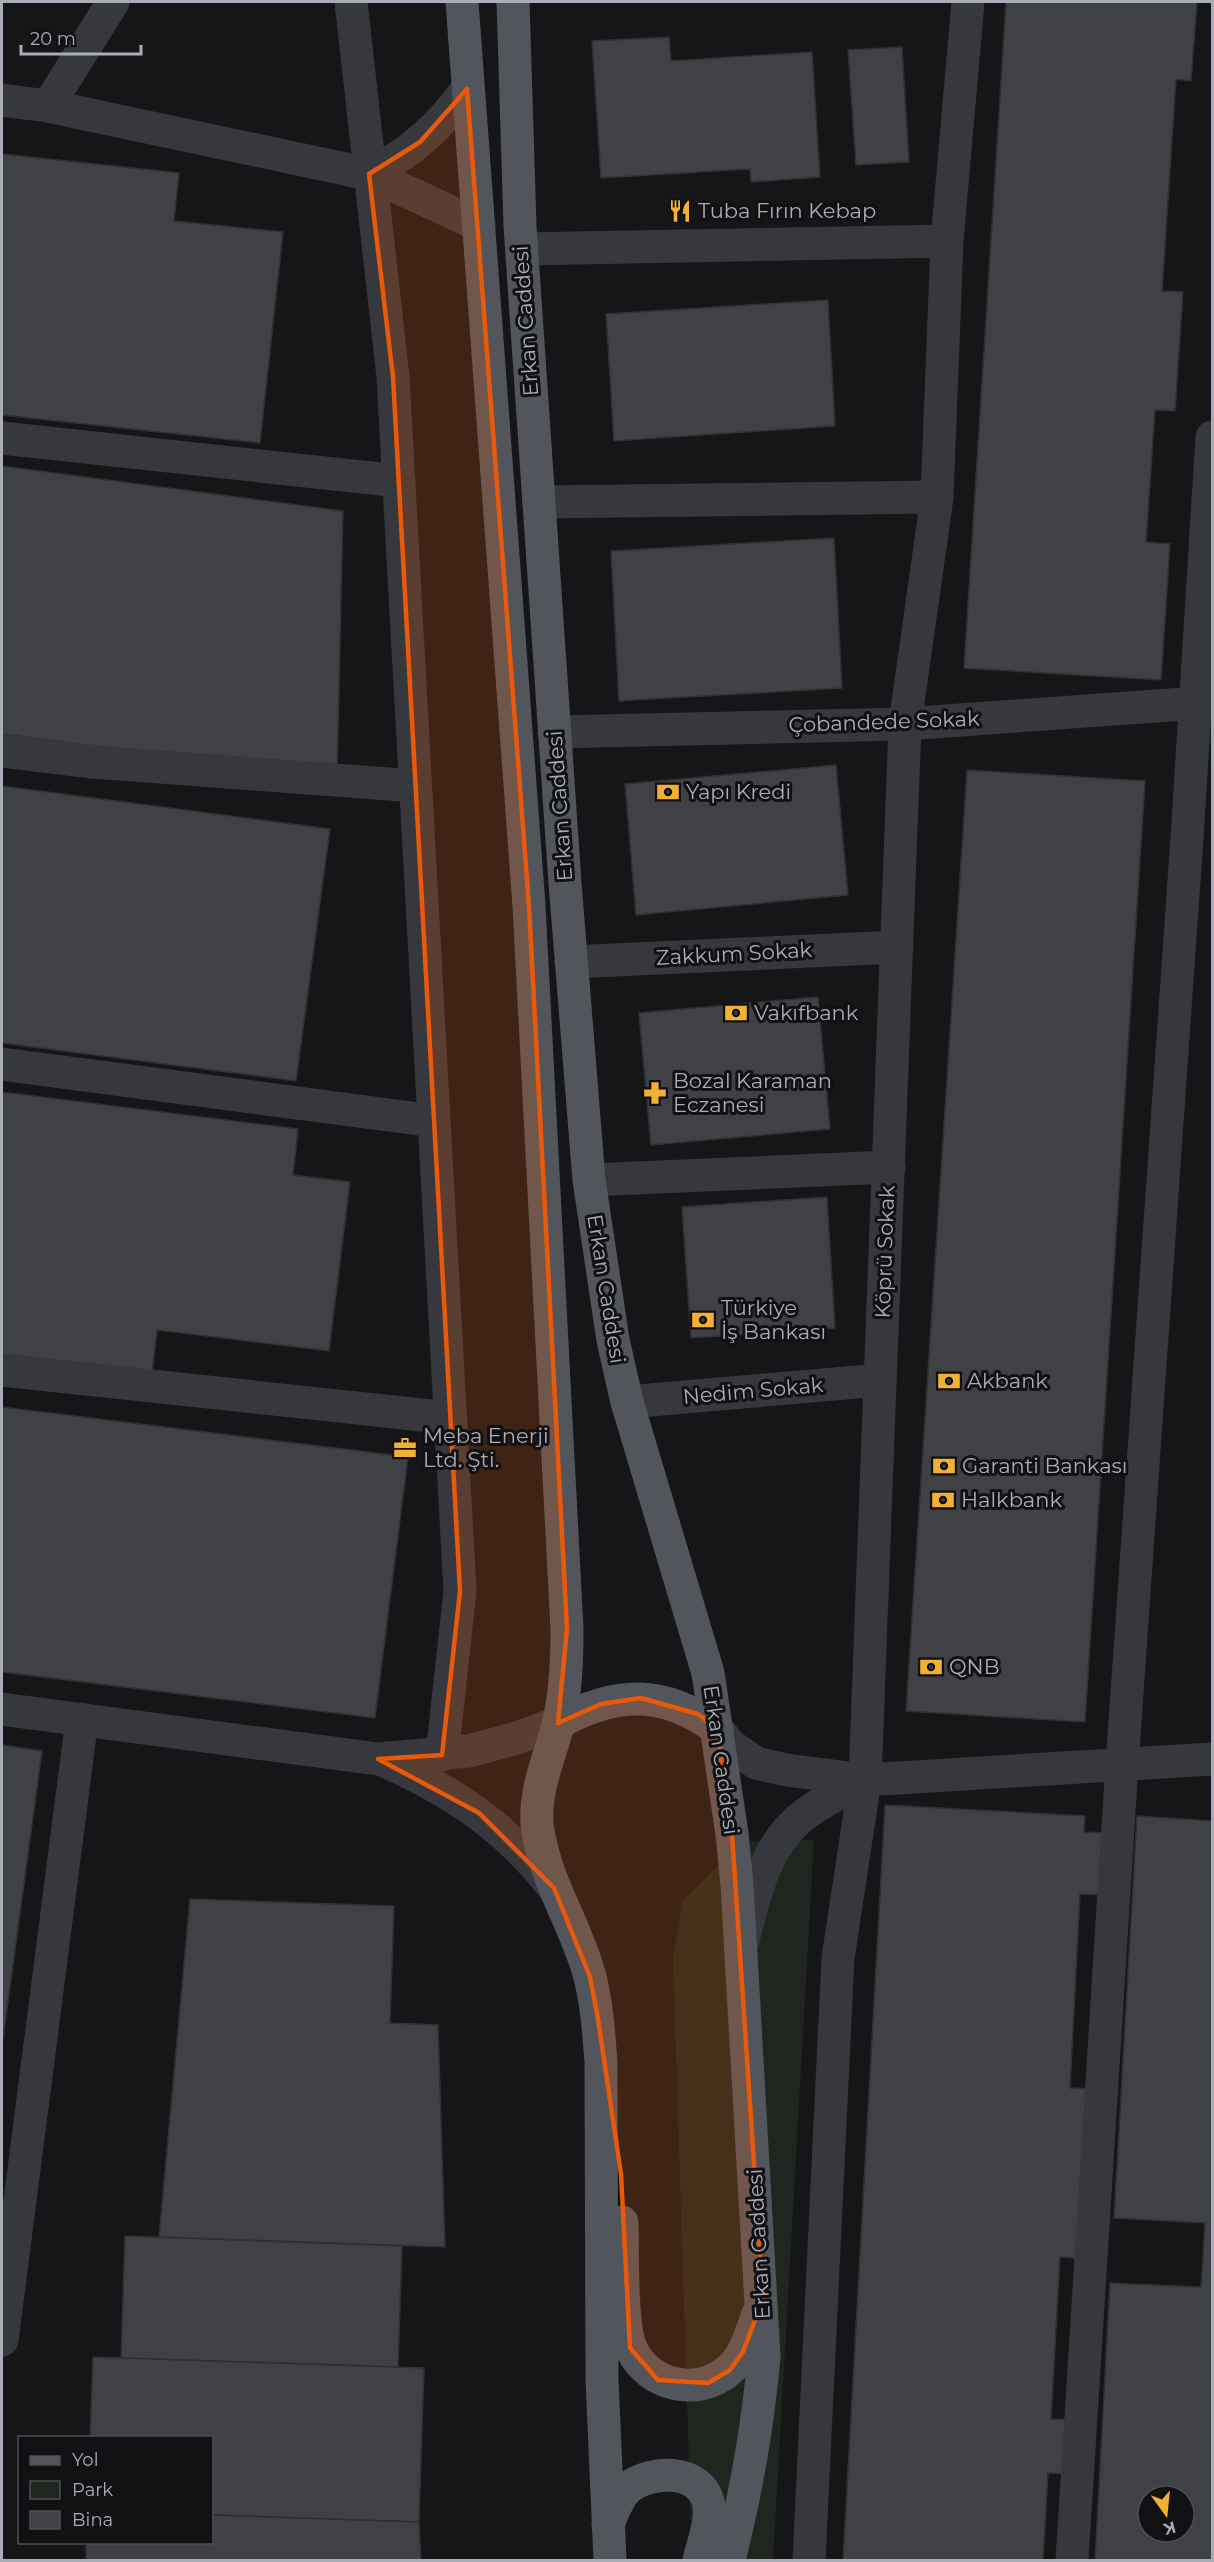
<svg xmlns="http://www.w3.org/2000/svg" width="1214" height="2562" font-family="Montserrat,sans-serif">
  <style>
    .green { fill: #1e261f }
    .building { fill: #404145; stroke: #303034; stroke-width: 1.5; fill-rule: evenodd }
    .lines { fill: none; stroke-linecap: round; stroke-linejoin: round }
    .minor { stroke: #37383d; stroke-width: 33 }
    .major { stroke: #53555c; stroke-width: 33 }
    .marked { fill: #e8590c; fill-opacity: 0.2; stroke: #e8590c; stroke-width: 4.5; stroke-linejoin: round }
    .labels { text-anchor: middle; stroke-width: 6; stroke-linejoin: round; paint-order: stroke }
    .poi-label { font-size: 21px; fill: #a8adb8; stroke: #111113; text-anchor: start }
    .street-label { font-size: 21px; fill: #a8adb8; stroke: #111113 }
  </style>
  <rect width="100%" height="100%" fill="#161618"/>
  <path class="green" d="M814,1840L773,2560H692L673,1959L683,1900L744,1841Z"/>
  <g class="building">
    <path d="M1006,2H1197L1191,81L1176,79L1162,291L1183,292L1175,411L1155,410L1146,542L1170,544L1161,680L964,668Z"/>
    <path d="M669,37L671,61L812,52L820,177L751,182L750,169L601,178L592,41Z"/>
    <path d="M902,47L909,162L856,165L848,50Z"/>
    <path d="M2,154L179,173L174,221L283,232L260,443L2,415Z"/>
    <path d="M828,300L835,426L614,441L606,314Z"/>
    <path d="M2,466L343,511L337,778L2,734Z"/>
    <path d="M834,538L842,688L619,701L611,551Z"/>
    <path d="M836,765L848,895L636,915L625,784Z"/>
    <path d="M967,770L1145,781L1085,1722L906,1711Z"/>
    <path d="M2,786L330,829L296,1081L2,1043Z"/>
    <path d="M818,997L830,1129L651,1145L639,1013Z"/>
    <path d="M2,1092L298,1129L293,1175L350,1182L329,1351L157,1330L152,1373L2,1355Z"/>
    <path d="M827,1197L835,1328L691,1338L682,1207Z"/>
    <path d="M2,1407L408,1457L375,1718L2,1672Z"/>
    <path d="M2,1745L42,1751L2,2046Z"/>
    <path d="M885,1805L1085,1816L1084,1832L1106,1833L1102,1895L1080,1894L1070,2088L1093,2089L1084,2259L1060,2257L1051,2419L1070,2420L1067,2474L1048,2473L1043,2560H843Z"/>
    <path d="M1137,1816L1212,1821V2560H1095L1110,2283L1201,2287L1205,2223L1114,2218ZM1148,2496H1184V2532H1148Z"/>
    <path d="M190,1899L394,1906L390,2023L438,2025L445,2247L159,2237Z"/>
    <path d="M125,2236L402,2246L398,2367L121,2358Z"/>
    <path d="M93,2357L424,2368L419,2522L212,2515V2438H90Z"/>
    <path d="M212,2515L419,2522L421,2560H86V2542H212Z"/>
  </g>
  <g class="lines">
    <g class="minor">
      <path d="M351,2L393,377L460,1591L442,1755"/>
      <path d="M2,100L48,106L369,174L479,225"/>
      <path d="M48,106L113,2"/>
      <path d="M369,174C410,154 441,126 467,89"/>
      <path d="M522,249L947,241"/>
      <path d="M2,438L399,481"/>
      <path d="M539,502L937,497"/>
      <path d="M554,732L905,724L1212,702"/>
      <path d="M2,751L93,762L415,786"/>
      <path d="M571,962L897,947"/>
      <path d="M2,1064L434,1121"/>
      <path d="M589,1180L889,1167"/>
      <path d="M2,1370L450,1418"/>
      <path d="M627,1402L880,1380"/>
      <path d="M2,1709L378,1759L469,1751L517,1738L558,1723"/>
      <path d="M717,1729L730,1745L756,1763L786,1770L865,1780L1212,1759"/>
      <path d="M382,1760C453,1791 506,1827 554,1888"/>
      <path d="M742,1944C754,1900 762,1852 798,1820C817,1803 843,1792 865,1780"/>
      <path d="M2,2340L82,1719"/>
      <path d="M809,2560L838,1958L865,1780L905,724L937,497L947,241L968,2"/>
      <path d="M1072,2560L1122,1764L1187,838L1212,437"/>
    </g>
    <g class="major">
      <path d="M462,2L529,906L567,1629C567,1661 566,1694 558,1725C549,1760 532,1794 538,1831C546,1883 577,1927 590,1977C597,2005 599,2035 601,2063L602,2380L610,2560"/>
      <path d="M513,2L520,226L565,883L589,1180L613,1340L627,1402L708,1673L732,1834L737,1885L764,2356C758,2426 746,2493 729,2560"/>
      <path d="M558,1723C615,1691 664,1689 717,1729"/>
      <path d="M622,2222C623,2251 620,2328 632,2350C649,2386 698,2397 729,2370C745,2357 751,2332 758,2314"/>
      <path d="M608,2524C613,2512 618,2497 628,2488C650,2470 698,2468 708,2501C713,2519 703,2543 699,2560"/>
    </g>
  </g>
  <path class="marked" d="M467,89L529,906L567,1629L558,1723L601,1704L641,1698L698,1714L717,1729L732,1834L763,2299L743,2352L730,2370L708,2383L658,2380L630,2348L621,2174L598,2019L590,1977L554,1888L479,1813L378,1759L442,1755L460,1591L393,377L369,174L420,142Z"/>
  <defs>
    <g id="restaurant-bare" transform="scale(1.8)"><path d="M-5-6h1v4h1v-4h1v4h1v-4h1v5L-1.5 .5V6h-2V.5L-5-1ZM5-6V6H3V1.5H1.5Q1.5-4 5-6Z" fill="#f2b134" stroke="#111113" stroke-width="2.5" paint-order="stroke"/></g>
    <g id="bank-bare" transform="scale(1.8)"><path d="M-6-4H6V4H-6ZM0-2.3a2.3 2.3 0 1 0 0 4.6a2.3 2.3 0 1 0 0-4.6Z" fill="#f2b134" stroke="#111113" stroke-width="2.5" paint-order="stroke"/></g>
    <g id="pharmacy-bare" transform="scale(1.8)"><path d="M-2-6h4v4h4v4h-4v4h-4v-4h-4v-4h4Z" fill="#f2b134" stroke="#111113" stroke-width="2.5" paint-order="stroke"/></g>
    <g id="office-bare" transform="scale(1.8)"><path d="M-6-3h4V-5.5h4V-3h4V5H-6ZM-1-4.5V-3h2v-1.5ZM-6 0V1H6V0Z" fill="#f2b134" stroke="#111113" stroke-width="2.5" paint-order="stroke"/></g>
  </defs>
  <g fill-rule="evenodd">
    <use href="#restaurant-bare" x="680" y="211"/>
    <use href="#bank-bare" x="668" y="792"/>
    <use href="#bank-bare" x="736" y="1013"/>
    <use href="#pharmacy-bare" x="655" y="1093"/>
    <use href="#bank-bare" x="703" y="1320"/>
    <use href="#bank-bare" x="949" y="1381"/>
    <use href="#office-bare" x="405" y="1448"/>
    <use href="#bank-bare" x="944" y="1466"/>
    <use href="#bank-bare" x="943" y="1500"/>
    <use href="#bank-bare" x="931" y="1667"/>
  </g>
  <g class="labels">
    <g class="poi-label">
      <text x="698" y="218">Tuba Fırın Kebap</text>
      <text x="686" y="799">Yapı Kredi</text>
      <text x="754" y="1020">Vakıfbank</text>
      <text x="673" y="1088">Bozal Karaman<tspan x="673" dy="24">Eczanesi</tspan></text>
      <text x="721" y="1315">Türkiye<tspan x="721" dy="24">İş Bankası</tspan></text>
      <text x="967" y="1388">Akbank</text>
      <text x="423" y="1443">Meba Enerji<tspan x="423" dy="24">Ltd. Şti.</tspan></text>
      <text x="962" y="1473">Garanti Bankası</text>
      <text x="961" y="1507">Halkbank</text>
      <text x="949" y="1674">QNB</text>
    </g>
    <g class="street-label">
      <text transform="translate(526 321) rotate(-94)" y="7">Erkan Caddesi</text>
      <text transform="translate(884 722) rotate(-2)" y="7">Çobandede Sokak</text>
      <text transform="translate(560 806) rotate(-94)" y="7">Erkan Caddesi</text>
      <text transform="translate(734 954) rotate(-3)" y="7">Zakkum Sokak</text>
      <text transform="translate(885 1252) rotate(-88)" y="7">Köprü Sokak</text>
      <text transform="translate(606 1289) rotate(81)" y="7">Erkan Caddesi</text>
      <text transform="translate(753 1391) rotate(-5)" y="7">Nedim Sokak</text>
      <text transform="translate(721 1760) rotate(82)" y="7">Erkan Caddesi</text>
      <text transform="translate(759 2244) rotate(-93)" y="7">Erkan Caddesi</text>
    </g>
  </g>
  <rect width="1214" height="2562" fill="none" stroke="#a8adb8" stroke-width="6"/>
  <rect x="18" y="2436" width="195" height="108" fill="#111113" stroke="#4d4f55" stroke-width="1.5"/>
  <rect x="30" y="2456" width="30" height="9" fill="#53555c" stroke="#4d4f55" stroke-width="1.5"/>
  <text x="72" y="2466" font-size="18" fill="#a8adb8">Yol</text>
  <rect x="30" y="2481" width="30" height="18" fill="#1e261f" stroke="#4d4f55" stroke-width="1.5"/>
  <text x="72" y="2496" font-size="18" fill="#a8adb8">Park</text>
  <rect x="30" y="2511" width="30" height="18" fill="#404145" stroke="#4d4f55" stroke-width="1.5"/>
  <text x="72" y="2526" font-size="18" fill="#a8adb8">Bina</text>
  <g transform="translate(1166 2514) rotate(165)"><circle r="28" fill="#111113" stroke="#4d4f55" stroke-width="1.5"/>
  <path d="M0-4.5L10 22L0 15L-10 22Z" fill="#f2b134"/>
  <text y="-9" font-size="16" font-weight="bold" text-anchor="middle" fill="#a8adb8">K</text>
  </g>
  <path d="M21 45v9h120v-9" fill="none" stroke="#a8adb8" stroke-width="3"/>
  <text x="30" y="45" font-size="18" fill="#a8adb8" stroke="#111113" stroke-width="4.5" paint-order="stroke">20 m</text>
</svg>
